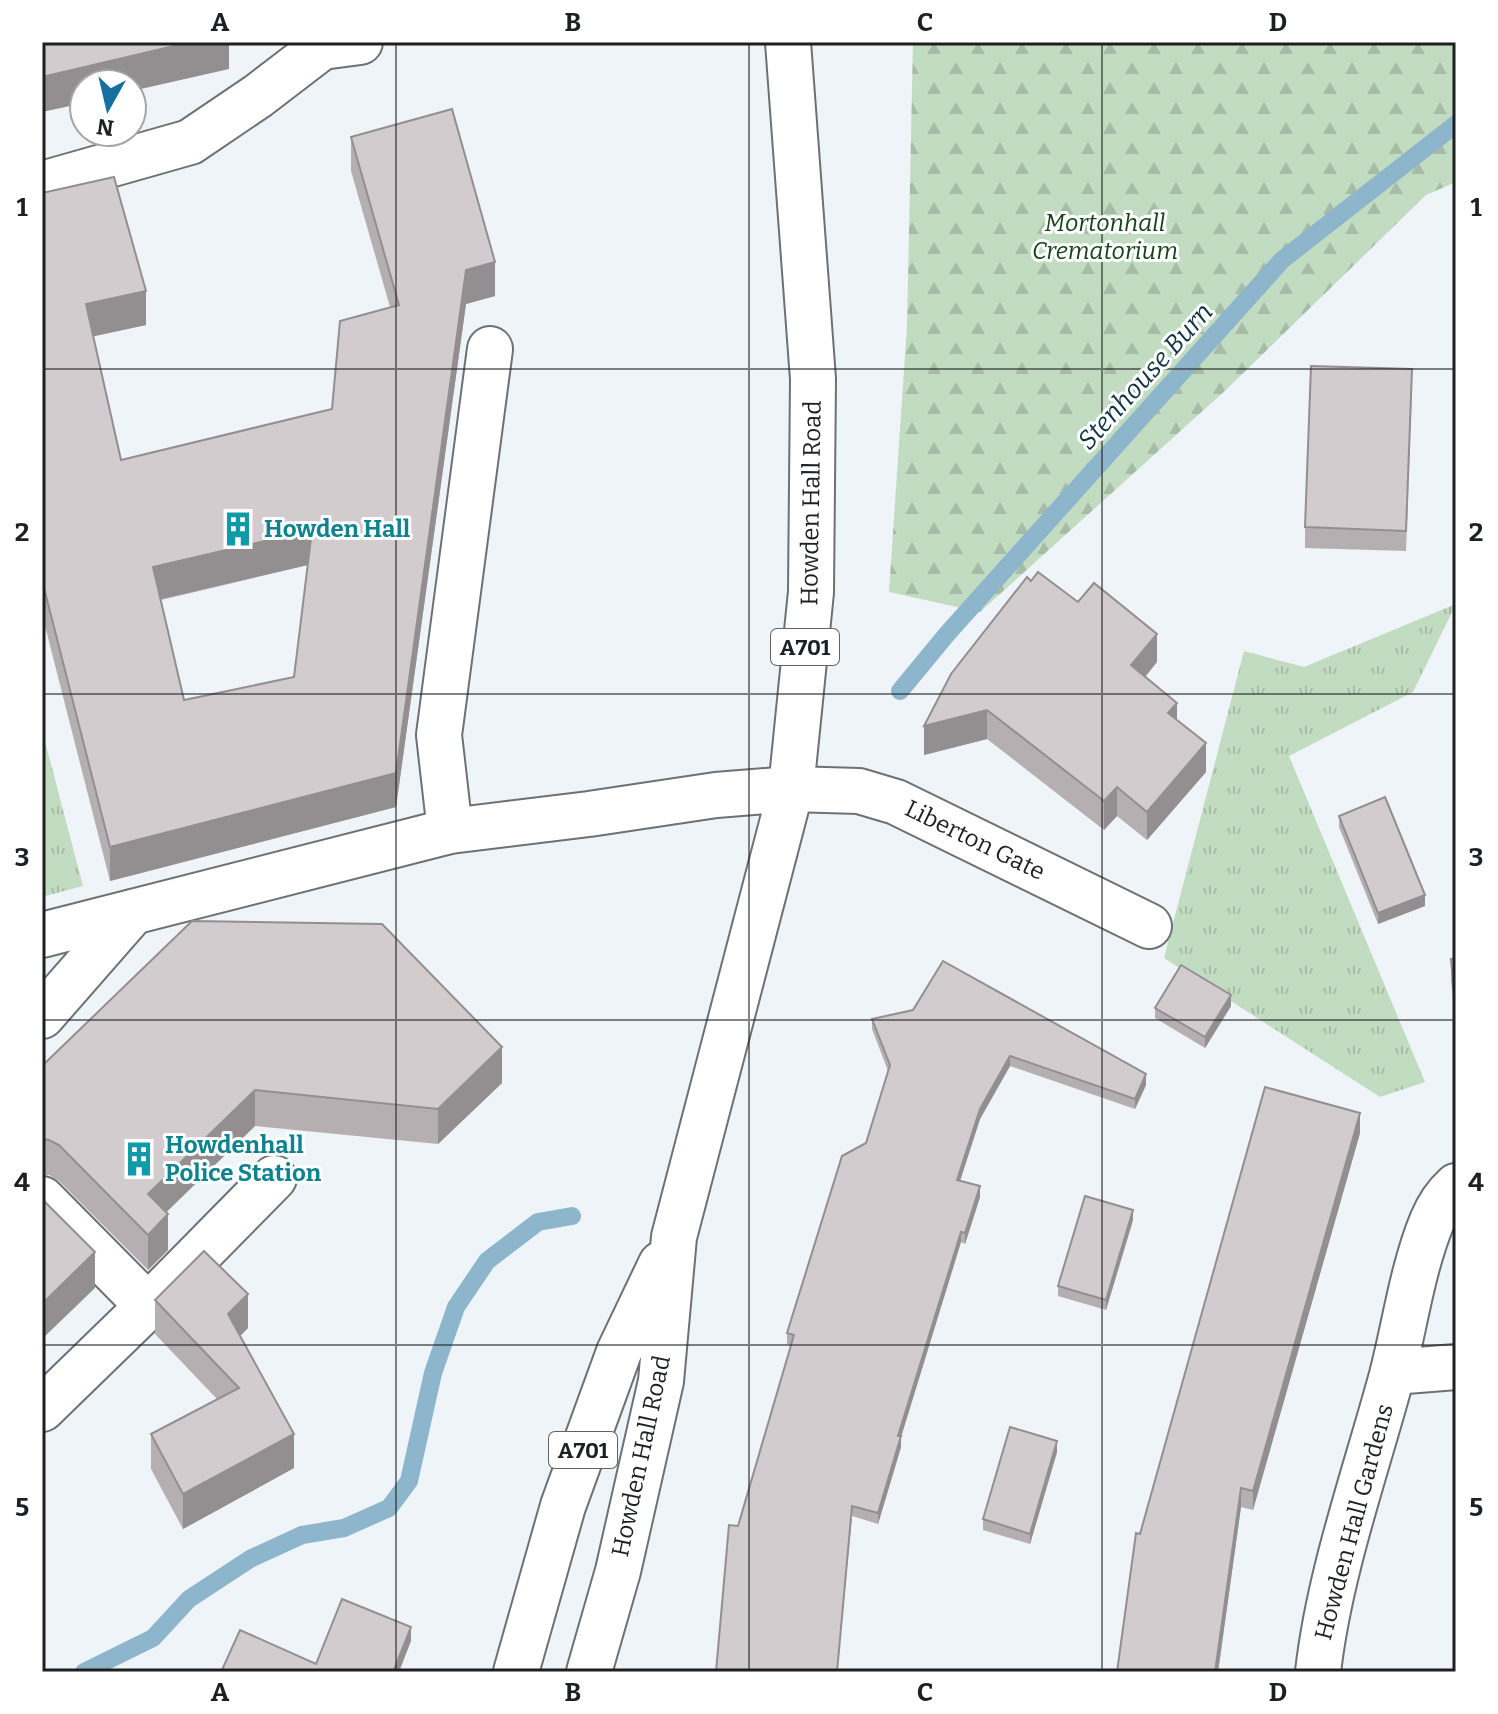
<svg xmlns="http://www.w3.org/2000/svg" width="1498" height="1714" font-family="Bitter,serif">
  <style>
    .grass { fill: url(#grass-tufts) }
    .forest { fill: url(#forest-firs) }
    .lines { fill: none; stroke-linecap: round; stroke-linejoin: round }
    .stream { stroke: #8db5cc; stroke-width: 18 }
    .minor-casing { stroke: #6c7175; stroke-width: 48 }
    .major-casing { stroke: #6c7175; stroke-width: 48 }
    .minor { stroke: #fff; stroke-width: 44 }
    .major { stroke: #fff; stroke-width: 44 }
    .wall { fill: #b5afb2; fill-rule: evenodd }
    .shaded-wall { fill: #938f91 }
    .building { fill: #d2cccf; stroke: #938f91; stroke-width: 2; fill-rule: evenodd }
    .grid { fill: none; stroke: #1d1f21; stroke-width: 2; stroke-opacity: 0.55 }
    .labels { text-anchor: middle; stroke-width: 6; stroke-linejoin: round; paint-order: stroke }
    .shield { fill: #fff; stroke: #616264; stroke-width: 2 }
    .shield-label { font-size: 22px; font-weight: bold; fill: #1d1f21 }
    .park-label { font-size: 24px; font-style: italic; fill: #164219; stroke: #fff }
    .street-label { font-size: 24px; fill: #1d1f21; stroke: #fff }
    .culture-label { font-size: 24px; font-weight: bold; fill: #0d838f; stroke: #fff; text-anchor: start }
    .water-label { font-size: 26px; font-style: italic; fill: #0f3243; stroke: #fff }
    .neatline { fill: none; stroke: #1d1f21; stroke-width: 3 }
    .grid-label { font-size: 26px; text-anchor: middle; font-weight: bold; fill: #1d1f21 }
  </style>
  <defs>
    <pattern id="grass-tufts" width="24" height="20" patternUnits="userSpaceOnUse" patternTransform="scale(2)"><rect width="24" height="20" fill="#c2dcc2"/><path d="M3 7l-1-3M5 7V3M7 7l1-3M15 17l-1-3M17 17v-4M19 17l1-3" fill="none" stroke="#a6bca6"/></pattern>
    <pattern id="forest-firs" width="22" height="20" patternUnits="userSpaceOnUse" patternTransform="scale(2)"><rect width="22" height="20" fill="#c2dcc2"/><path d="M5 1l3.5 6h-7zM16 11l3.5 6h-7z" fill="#a6bca6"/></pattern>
  </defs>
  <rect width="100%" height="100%" fill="#eef4f8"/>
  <g class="grass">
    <path d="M1456,604L1413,692L1289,756L1425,1082L1380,1097L1164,958L1244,651L1304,667Z"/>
    <path d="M42,730L83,886L42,897Z"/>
  </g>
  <path class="forest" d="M913,42H1456V182L1426,195L1228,388L980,612L889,592L907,326Z"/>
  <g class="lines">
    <g class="stream">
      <path d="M900,691L947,634L1282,260L1456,124"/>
      <path d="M84,1672L153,1638L189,1599L250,1559L302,1535L344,1528L389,1508L409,1481L433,1373L456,1307L487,1261L538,1222L572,1216"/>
    </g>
    <g class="minor-casing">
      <g id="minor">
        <path d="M321,42L322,47L360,42"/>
        <path d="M42,184L190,142L258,96L322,47"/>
        <path d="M450,831L439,735L490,349"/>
        <path d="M42,935L450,831L589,814L716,795L791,789L859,791L896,802L1149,926"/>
        <path d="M42,1016L133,912"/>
        <path d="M42,1199L148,1306L42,1409"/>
        <path d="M148,1306L274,1178"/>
        <path d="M1393,1372L1456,1367"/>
        <path d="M1318,1672C1329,1574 1366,1471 1392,1375C1405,1325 1412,1270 1432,1221C1437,1209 1446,1195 1456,1186"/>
      </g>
    </g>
    <g class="major-casing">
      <g id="major">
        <path d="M516,1672L563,1506L619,1352L661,1264"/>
        <path d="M589,1672L618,1571L661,1381L674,1237L791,789L811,592L813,379L788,42"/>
      </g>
    </g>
    <use href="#minor" class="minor"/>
    <use href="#major" class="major"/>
  </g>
  <g class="wall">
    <path d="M351,137L495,296L466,304L396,807L110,881L42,614V193L146,325L93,336L121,460L332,409L390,307L351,171ZM308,565L294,677L184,700L161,600Z"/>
    <path d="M1412,390L1406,551L1305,548V527Z"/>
    <path d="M1157,662L1145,677L1177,720L1206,772L1147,840L1117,816L1104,830L987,739L924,755V726Z"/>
    <path d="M1339,816L1425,906L1378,924L1339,827Z"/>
    <path d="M1451,959H1456V1034L1451,980Z"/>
    <path d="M1231,1006L1205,1048L1155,1018V1008Z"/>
    <path d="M872,1019L1146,1085L1135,1109L1010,1066L980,1119L960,1181L980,1197L965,1244L961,1242L901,1437V1447L878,1524L852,1516L738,1526L791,1345L787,1344V1333L866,1143L888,1071L872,1029Z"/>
    <path d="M42,1066L502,1083L438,1144L255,1126L166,1212L168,1250L148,1270L59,1181L49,1175H42Z"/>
    <path d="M1360,1133L1253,1510L1241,1507L1218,1672H1117L1140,1534Z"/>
    <path d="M1133,1220L1106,1310L1058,1296V1286Z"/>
    <path d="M155,1300L248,1328L240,1336L294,1468L183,1529L151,1469V1434L217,1399L155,1334Z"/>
    <path d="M1057,1452L1030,1544L983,1530V1519Z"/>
  </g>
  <g class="shaded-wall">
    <path d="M191,42H229V69L132,91V84H84V103L42,112V77Z"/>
    <path d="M495,262V296L466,304L396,807L110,881V847L396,773L466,270Z"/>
    <path d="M146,291V325L86,338V304Z"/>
    <path d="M312,530V564L153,601V567Z"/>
    <path d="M1157,634V662L1131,694V665Z"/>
    <path d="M1177,703V731L1168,713Z"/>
    <path d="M987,710V739L924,755V726Z"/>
    <path d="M1206,743V772L1147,840V812Z"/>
    <path d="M1117,787V816L1104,830V801Z"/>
    <path d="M1425,895V906L1378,924V913Z"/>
    <path d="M1231,995V1006L1205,1048V1037Z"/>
    <path d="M502,1047V1083L438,1144V1109Z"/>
    <path d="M1010,1056V1066L980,1119L957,1190V1180L980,1109Z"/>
    <path d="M1146,1074V1085L1135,1109V1099Z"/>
    <path d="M255,1090V1126L148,1230V1194Z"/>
    <path d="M1360,1113V1133L1253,1510V1491Z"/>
    <path d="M980,1186V1197L965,1244V1233Z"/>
    <path d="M1133,1210V1220L1106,1310V1300Z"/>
    <path d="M168,1214V1250L148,1270V1235Z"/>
    <path d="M961,1232V1242L901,1437V1447L878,1524V1513L898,1436Z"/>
    <path d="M95,1252V1288L42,1339V1304Z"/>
    <path d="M248,1294V1328L228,1348V1314Z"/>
    <path d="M294,1434V1468L183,1529V1494Z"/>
    <path d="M1057,1441V1452L1030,1544V1534Z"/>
    <path d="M1241,1488V1507L1218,1672H1215Z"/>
    <path d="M852,1506V1516L837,1672Z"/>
    <path d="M411,1627V1641L399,1672H393Z"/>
  </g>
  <g class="building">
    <path d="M42,42H191L42,77Z"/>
    <path d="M452,109L495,262L466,270L396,773L110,847L42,580V193L114,177L146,291L86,304L121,460L332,409L340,321L399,305L351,137ZM312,530L294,677L184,700L153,567Z"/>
    <path d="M1311,366L1412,369L1406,531L1305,527Z"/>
    <path d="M1038,572L1078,602L1094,583L1157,634L1131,665L1177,703L1168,713L1206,743L1147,812L1117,787L1104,801L987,710L924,726L951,674L1027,577L1031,581Z"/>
    <path d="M1385,797L1425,895L1378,913L1339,816Z"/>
    <path d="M192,921L382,924L502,1047L438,1109L255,1090L148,1194L168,1214L148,1235L59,1145L49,1140L42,1139V1066Z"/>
    <path d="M1451,959H1456V1014Z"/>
    <path d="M943,961L1146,1074L1135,1099L1010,1056L980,1109L957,1180L980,1186L965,1233L961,1232L898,1436H901L878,1513L852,1506L837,1672H716L729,1525L738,1526L794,1335L787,1333L842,1156L866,1143L890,1065L872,1019L913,1010Z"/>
    <path d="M1181,965L1231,995L1205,1037L1155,1008Z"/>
    <path d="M1265,1087L1360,1113L1253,1491L1241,1488L1215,1672H1117L1136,1533L1140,1534Z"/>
    <path d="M1085,1196L1133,1210L1106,1300L1058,1286Z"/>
    <path d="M42,1199L95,1252L42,1304Z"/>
    <path d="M204,1251L248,1294L228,1314L294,1434L183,1494L151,1434L239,1388L155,1300Z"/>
    <path d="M1010,1427L1057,1441L1030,1534L983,1519Z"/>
    <path d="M342,1599L411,1627L393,1672H221L240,1630L316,1664Z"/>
  </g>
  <path class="grid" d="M396,42V1672M749,42V1672M1102,42V1672M42,369H1456M42,694H1456M42,1020H1456M42,1345H1456"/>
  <defs>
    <g id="building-bare" transform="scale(2.76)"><path d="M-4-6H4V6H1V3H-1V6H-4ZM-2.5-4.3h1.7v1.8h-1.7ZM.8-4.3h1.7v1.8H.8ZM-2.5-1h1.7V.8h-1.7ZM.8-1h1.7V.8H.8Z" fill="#0f9aa8" stroke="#fff" stroke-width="2.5" paint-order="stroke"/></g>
  </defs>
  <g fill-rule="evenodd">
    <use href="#building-bare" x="238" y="529"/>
    <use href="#building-bare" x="139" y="1159"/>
  </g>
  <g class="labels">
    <g class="shield">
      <rect x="771" y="629" width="68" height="36" rx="6"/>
      <rect x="549" y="1432" width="68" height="36" rx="6"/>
    </g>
    <g class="shield-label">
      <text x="805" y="655">A701</text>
      <text x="583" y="1458">A701</text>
    </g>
    <g class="park-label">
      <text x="1105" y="231">Mortonhall<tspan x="1105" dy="28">Crematorium</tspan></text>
    </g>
    <g class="street-label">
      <text transform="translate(811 503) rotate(-89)" y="8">Howden Hall Road</text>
      <text transform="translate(975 840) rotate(26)" y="8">Liberton Gate</text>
      <text transform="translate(641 1456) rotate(-78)" y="8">Howden Hall Road</text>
      <text transform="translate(1354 1522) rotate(-75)" y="8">Howden Hall Gardens</text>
    </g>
    <g class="culture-label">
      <text x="264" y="537">Howden Hall</text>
      <text x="165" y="1153">Howdenhall<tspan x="165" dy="28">Police Station</tspan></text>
    </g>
    <g class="water-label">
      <text transform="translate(1145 376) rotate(-48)" y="9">Stenhouse Burn</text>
    </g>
  </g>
  <rect width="1498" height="1714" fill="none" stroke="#ffffff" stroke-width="88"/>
  <g transform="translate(108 108) rotate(188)"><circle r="38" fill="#ffffff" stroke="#a5a5a6" stroke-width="2"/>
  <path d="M0-6L14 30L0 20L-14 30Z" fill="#15709f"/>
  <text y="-12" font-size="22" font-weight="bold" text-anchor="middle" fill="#1d1f21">N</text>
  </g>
  <rect x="44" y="44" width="1410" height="1626" class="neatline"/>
  <g class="grid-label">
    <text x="220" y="31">A</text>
    <text x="573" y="31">B</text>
    <text x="925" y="31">C</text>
    <text x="1278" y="31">D</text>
    <text x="22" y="216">1</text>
    <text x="1476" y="216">1</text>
    <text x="22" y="541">2</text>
    <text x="1476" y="541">2</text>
    <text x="22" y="866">3</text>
    <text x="1476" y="866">3</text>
    <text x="22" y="1191">4</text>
    <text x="1476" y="1191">4</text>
    <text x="22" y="1516">5</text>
    <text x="1476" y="1516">5</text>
    <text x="220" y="1701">A</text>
    <text x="573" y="1701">B</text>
    <text x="925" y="1701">C</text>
    <text x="1278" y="1701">D</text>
  </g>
</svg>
